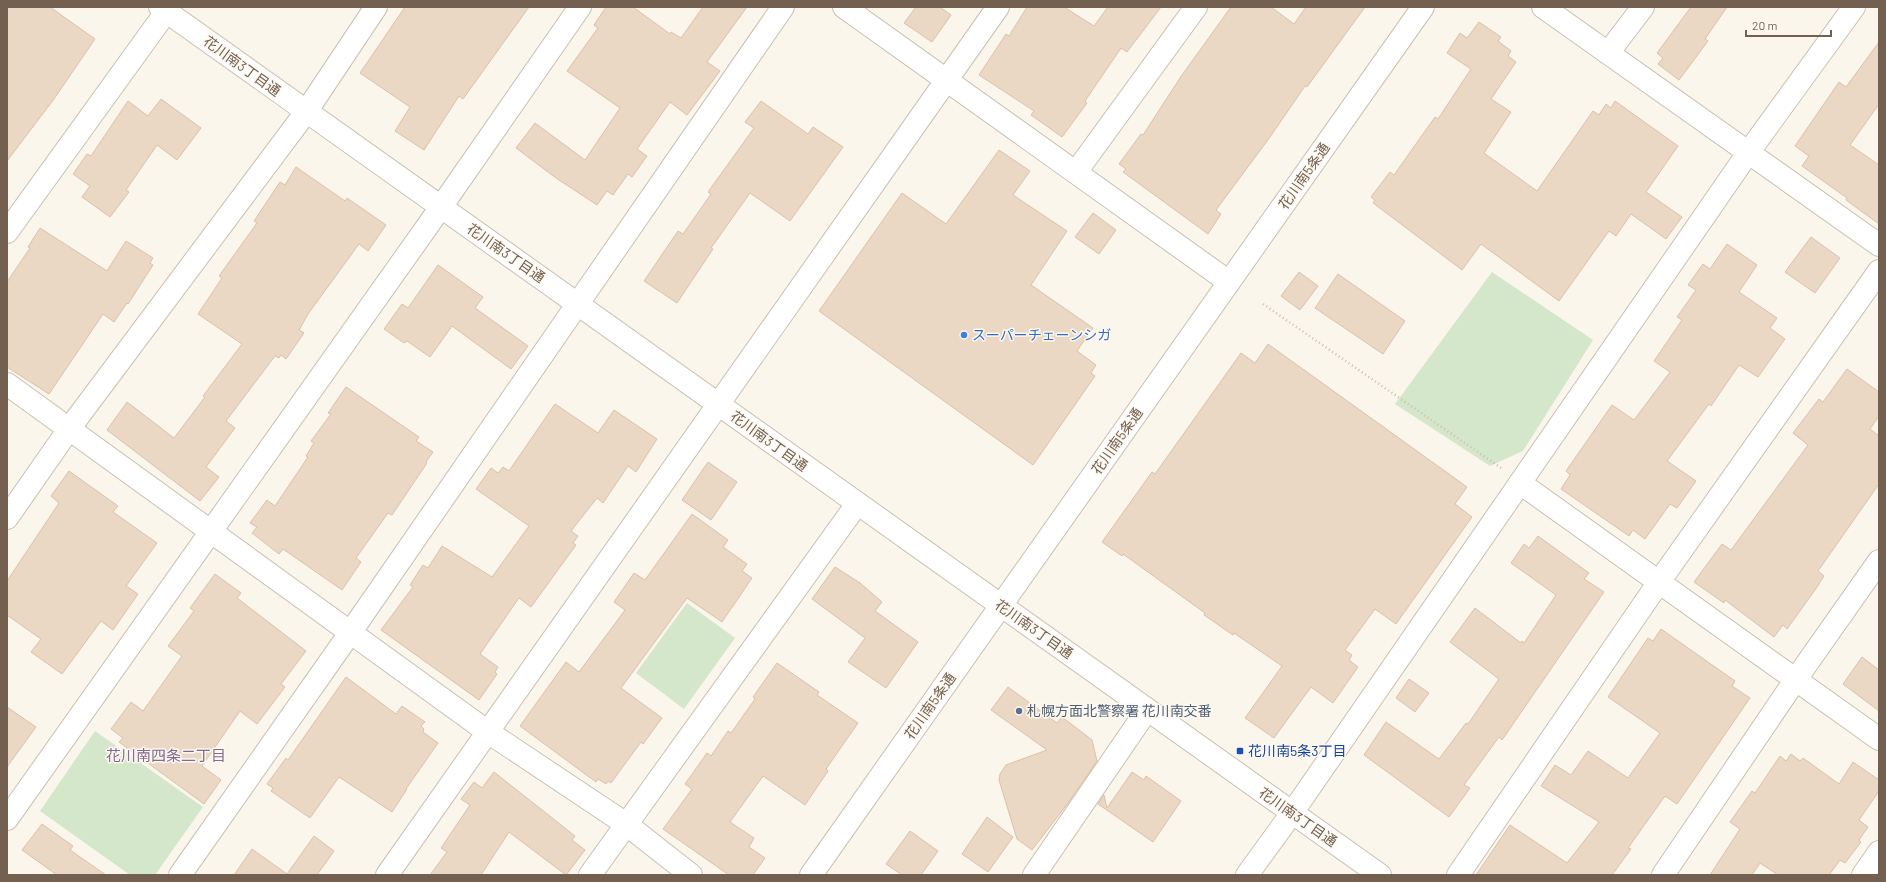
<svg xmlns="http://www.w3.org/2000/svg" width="1886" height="882" font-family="Barlow,'Noto Sans JP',sans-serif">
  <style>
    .green { fill: #d4e7cb }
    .building { fill: #ead7c4; stroke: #ddc1a8 }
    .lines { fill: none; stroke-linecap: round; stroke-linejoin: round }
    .minor-casing { stroke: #ccbfb2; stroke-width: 24 }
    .path { stroke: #d2bca9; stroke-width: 2.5; stroke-dasharray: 1 3; stroke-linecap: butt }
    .minor { stroke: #fff; stroke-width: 22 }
    .shop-dot { fill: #3f7fe0; stroke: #fdf9f1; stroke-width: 1.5 }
    .service-dot { fill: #5c6f8a; stroke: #fdf9f1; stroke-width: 1.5 }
    .transit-dot { fill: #1a4fb4; stroke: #fdf9f1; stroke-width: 1.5 }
    .labels { text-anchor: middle; stroke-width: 3; stroke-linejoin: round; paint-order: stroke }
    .street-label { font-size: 14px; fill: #736051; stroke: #fdf9f1 }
    .shop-label { font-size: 14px; fill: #366cbe; stroke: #fdf9f1; text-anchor: start }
    .service-label { font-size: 14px; fill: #4e5e75; stroke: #fdf9f1; text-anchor: start }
    .transit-label { font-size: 14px; fill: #164399; stroke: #fdf9f1; text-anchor: start }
    .neighbourhood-label { font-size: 15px; fill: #85698e; stroke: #fdf9f1 }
  </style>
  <rect width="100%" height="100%" fill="#faf6eb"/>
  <g class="green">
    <path d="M1492,272L1593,340L1523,451L1490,466L1395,404Z"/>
    <path d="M687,603L735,638L684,709L636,673Z"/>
    <path d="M95,731L203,807L155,875H130L40,811Z"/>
  </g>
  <g class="building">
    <path d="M7,7H50L95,39L54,99L7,161Z"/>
    <path d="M405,7H529L463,99L459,96L424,150L395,131L410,107L360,73Z"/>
    <path d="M606,7H633L670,34L671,32L681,38L703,7H747L707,62L720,71L687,115L670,102L637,149L647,156L632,177L628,174L613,195L607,191L597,205L556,178L516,148L535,123L585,160L620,108L567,71L598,28L594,25Z"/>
    <path d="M916,7H940L951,15L932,42L904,23Z"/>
    <path d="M1027,7H1064L1094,26L1108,7H1161L1127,52L1121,48L1085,101L1087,103L1062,137L1031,115L1034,111L979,75L1006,34L1009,36Z"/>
    <path d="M1231,7H1271L1294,24L1306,7H1365L1307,87L1305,86L1270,137L1216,210L1221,214L1208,234L1123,172L1126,169L1119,164L1141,134L1143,135L1182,75Z"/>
    <path d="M1691,7H1727L1705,39L1708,41L1679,80L1658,64L1663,58L1657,53Z"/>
    <path d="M1479,22L1501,37L1498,41L1511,51L1508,56L1516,62L1491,99L1511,112L1484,153L1537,191L1593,111L1599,115L1606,104L1611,108L1615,101L1678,146L1646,192L1682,217L1666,239L1631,214L1616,236L1609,231L1559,301L1481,244L1462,270L1373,203L1375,200L1371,197L1390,172L1394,175L1435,117L1438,119L1471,69L1447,53L1460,33L1467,38Z"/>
    <path d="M1879,42V104L1850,145L1879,165V224L1846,200L1847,198L1802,166L1809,156L1795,146L1839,82L1846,87Z"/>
    <path d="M161,99L201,128L177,160L157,145L126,190L129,192L110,217L82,197L90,186L73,174L87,154L91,156L128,101L148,116Z"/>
    <path d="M761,101L808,134L813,127L843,147L790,221L750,193L711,248L713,249L677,303L644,281L678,231L683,234L711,194L708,192L754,128L745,122Z"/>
    <path d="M999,150L1030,171L1013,195L1067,231L1031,285L1093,328L1077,351L1096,365L1091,373L1095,376L1033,465L819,311L902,193L946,224Z"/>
    <path d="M296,167L345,201L347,198L386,225L368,251L359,244L308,314L299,330L304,333L286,359L281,355L279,358L275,356L226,421L235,428L206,467L219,477L200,501L107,430L127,402L174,438L205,397L203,396L242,344L198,314L222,278L219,276L257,223L254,221L280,182L285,185Z"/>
    <path d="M1093,213L1116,230L1099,254L1075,237Z"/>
    <path d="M40,228L107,271L126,241L153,258L150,263L153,265L128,304L127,303L114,322L103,314L49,394L7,367V282L30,248L28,247Z"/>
    <path d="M1811,237L1840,258L1815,293L1785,272Z"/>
    <path d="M1727,244L1757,265L1739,292L1777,318L1770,328L1785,339L1758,377L1739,365L1711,406L1709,404L1667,461L1696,481L1677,508L1670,504L1645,539L1633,530L1629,536L1561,489L1570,475L1566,471L1612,405L1634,420L1670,372L1654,361L1682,320L1677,317L1696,290L1688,285L1703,264L1710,269Z"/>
    <path d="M438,265L483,297L475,308L528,346L511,369L452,326L430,357L407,341L404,343L384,329L402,304L408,308Z"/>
    <path d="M1299,272L1318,286L1300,310L1281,296Z"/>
    <path d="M1338,274L1405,321L1383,354L1315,308Z"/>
    <path d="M1268,344L1467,487L1455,504L1472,517L1396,624L1375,609L1345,650L1352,655L1349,660L1358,667L1333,703L1311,687L1274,738L1245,718L1282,666L1234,633L1233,635L1204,615L1205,613L1123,554L1122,556L1102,542L1152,472L1155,474L1241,353L1255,363Z"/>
    <path d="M1847,369L1879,392V416L1870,429L1879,436V484L1818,571L1824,576L1815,590L1787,629L1783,625L1774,637L1725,600L1724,603L1694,582L1722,544L1731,550L1808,445L1793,433L1819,399L1823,402Z"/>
    <path d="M346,387L419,437L416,441L433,452L426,462L427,463L392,515L388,513L356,558L361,562L342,590L283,549L279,554L252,533L257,527L250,523L267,500L275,506L308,457L306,456L314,443L311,441L331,414L328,413Z"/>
    <path d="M555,404L598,433L614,410L657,439L636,472L628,466L603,503L597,498L571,531L578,536L573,543L576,545L531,607L519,598L480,654L498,667L495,672L497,674L479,700L381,630L413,587L410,585L423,565L428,568L442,546L492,577L529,526L476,489L491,468L498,473L503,467L509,471Z"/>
    <path d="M708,462L737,482L711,520L682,500Z"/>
    <path d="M69,471L118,506L113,512L157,543L126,586L138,594L113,630L101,621L62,674L31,652L41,639L7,615V581L59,503L51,496Z"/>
    <path d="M692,514L728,540L723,547L747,564L742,571L752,578L722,622L687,598L621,688L662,718L643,744L641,742L611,783L608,781L606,784L598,779L596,782L520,726L566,662L579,672L625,610L614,602L634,573L645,580Z"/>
    <path d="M1538,536L1589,573L1584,579L1604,592L1502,740L1499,737L1464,785L1470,788L1449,817L1364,755L1386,722L1439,759L1466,723L1468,724L1499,679L1450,642L1475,608L1521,643L1522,641L1524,643L1556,595L1511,563L1524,544L1529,548Z"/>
    <path d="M835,567L860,583L882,602L875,611L918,642L886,688L848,662L865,638L812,599Z"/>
    <path d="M215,574L241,593L237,598L306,651L281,684L285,687L257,724L240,711L202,766L221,780L204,804L119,742L123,738L111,729L131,702L143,711L182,656L168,646L194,611L190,608Z"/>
    <path d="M1661,629L1735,681L1732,686L1750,698L1677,804L1665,796L1628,848L1631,849L1612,875H1476L1510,825L1567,863L1599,822L1541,786L1555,765L1571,775L1588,751L1628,778L1660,733L1608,697L1648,638L1653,641Z"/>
    <path d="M1862,657L1879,670V711L1843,684Z"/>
    <path d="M777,663L819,692L817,695L858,723L826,769L828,771L805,805L763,776L730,822L754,838L749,847L765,858L753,875H729L663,829L692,789L685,784L707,753L711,756L728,731L731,733L755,699L753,697Z"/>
    <path d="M346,677L396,714L402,706L425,722L421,726L424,729L423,732L438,743L406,789H407L392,812L339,777L310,818L271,791L273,788L267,784L286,758L288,760Z"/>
    <path d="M1409,679L1429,693L1415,712L1396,698Z"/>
    <path d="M1008,687L1057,723L1062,717L1092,740L1097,761L1068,803L1032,850L1017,839L999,780L1000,774L1006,765L1047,750L991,710Z"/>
    <path d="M7,707L36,727L7,767Z"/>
    <path d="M1791,754L1800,761L1803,758L1839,784L1853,762L1879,780V791L1859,820L1868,827L1859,840L1861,842L1845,863L1840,860L1829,875H1778L1760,863L1752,875H1710L1740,829L1730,822L1752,791L1755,793L1780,756L1786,761Z"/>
    <path d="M494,772L575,836L572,840L585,850L566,875L509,832L481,875H430L447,852L441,848L470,805L461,799L474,782L482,788Z"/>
    <path d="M1132,772L1144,780L1146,776L1181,801L1153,842L1098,804L1104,795L1107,808Z"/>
    <path d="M987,817L1013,837L988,872L962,854Z"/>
    <path d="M42,824L73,846L70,850L106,875H57L22,850Z"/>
    <path d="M910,831L938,851L921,875H902L886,864Z"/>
    <path d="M314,836L334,851L317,875H234L252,849L287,874Z"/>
  </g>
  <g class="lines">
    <g class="minor-casing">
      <g id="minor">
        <path d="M160,7L1380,875"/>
        <path d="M844,7L1229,282"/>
        <path d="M1543,7L1879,245"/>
        <path d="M1608,53L1643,7"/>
        <path d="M1076,172L1196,7"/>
        <path d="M7,232L166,12"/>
        <path d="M7,384L488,732L626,824L691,875"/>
        <path d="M1520,483L1879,739"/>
        <path d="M7,518L69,429L306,112L376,7"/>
        <path d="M7,819L441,207L580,7"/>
        <path d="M180,875L350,633L783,7"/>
        <path d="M387,875L998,7"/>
        <path d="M590,875L857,504"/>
        <path d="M811,875L1423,7"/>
        <path d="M1034,875L1147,710"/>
        <path d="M1247,875L1292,813L1748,153L1854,7"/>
        <path d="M1458,875L1659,582L1879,271"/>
        <path d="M1663,875L1796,679L1879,561"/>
        <path d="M1863,875L1879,852"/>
      </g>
    </g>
    <path class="path" d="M1263,304L1501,468"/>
    <use href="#minor" class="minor"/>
  </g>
  <circle class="shop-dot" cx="964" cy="335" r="4"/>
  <circle class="service-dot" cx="1019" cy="711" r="4"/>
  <rect class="transit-dot" x="1236" y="747" width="8" height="8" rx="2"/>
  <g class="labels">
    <g class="street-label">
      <text transform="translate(242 66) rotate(36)" y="5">花川南3丁目通</text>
      <text transform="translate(1304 176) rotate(-55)" y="5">花川南5条通</text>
      <text transform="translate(506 253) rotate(35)" y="5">花川南3丁目通</text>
      <text transform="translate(769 441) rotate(36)" y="5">花川南3丁目通</text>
      <text transform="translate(1117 441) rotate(-55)" y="5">花川南5条通</text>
      <text transform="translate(1034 629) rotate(35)" y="5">花川南3丁目通</text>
      <text transform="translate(930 706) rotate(-55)" y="5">花川南5条通</text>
      <text transform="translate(1298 817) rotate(35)" y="5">花川南3丁目通</text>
    </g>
    <g class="shop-label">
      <text x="972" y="340">スーパーチェーンシガ</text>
    </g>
    <g class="service-label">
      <text x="1027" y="716">札幌方面北警察署 花川南交番</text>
    </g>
    <g class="transit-label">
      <text x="1248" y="756">花川南5条3丁目</text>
    </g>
    <g class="neighbourhood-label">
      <text x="166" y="761">花川南四条二丁目</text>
    </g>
  </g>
  <rect width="1886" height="882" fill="none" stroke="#736051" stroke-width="16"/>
  <path d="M1746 30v6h85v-6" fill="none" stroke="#736051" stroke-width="2"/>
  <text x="1752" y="30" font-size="12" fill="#736051" stroke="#fdf9f1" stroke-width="3" paint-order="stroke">20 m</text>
</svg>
